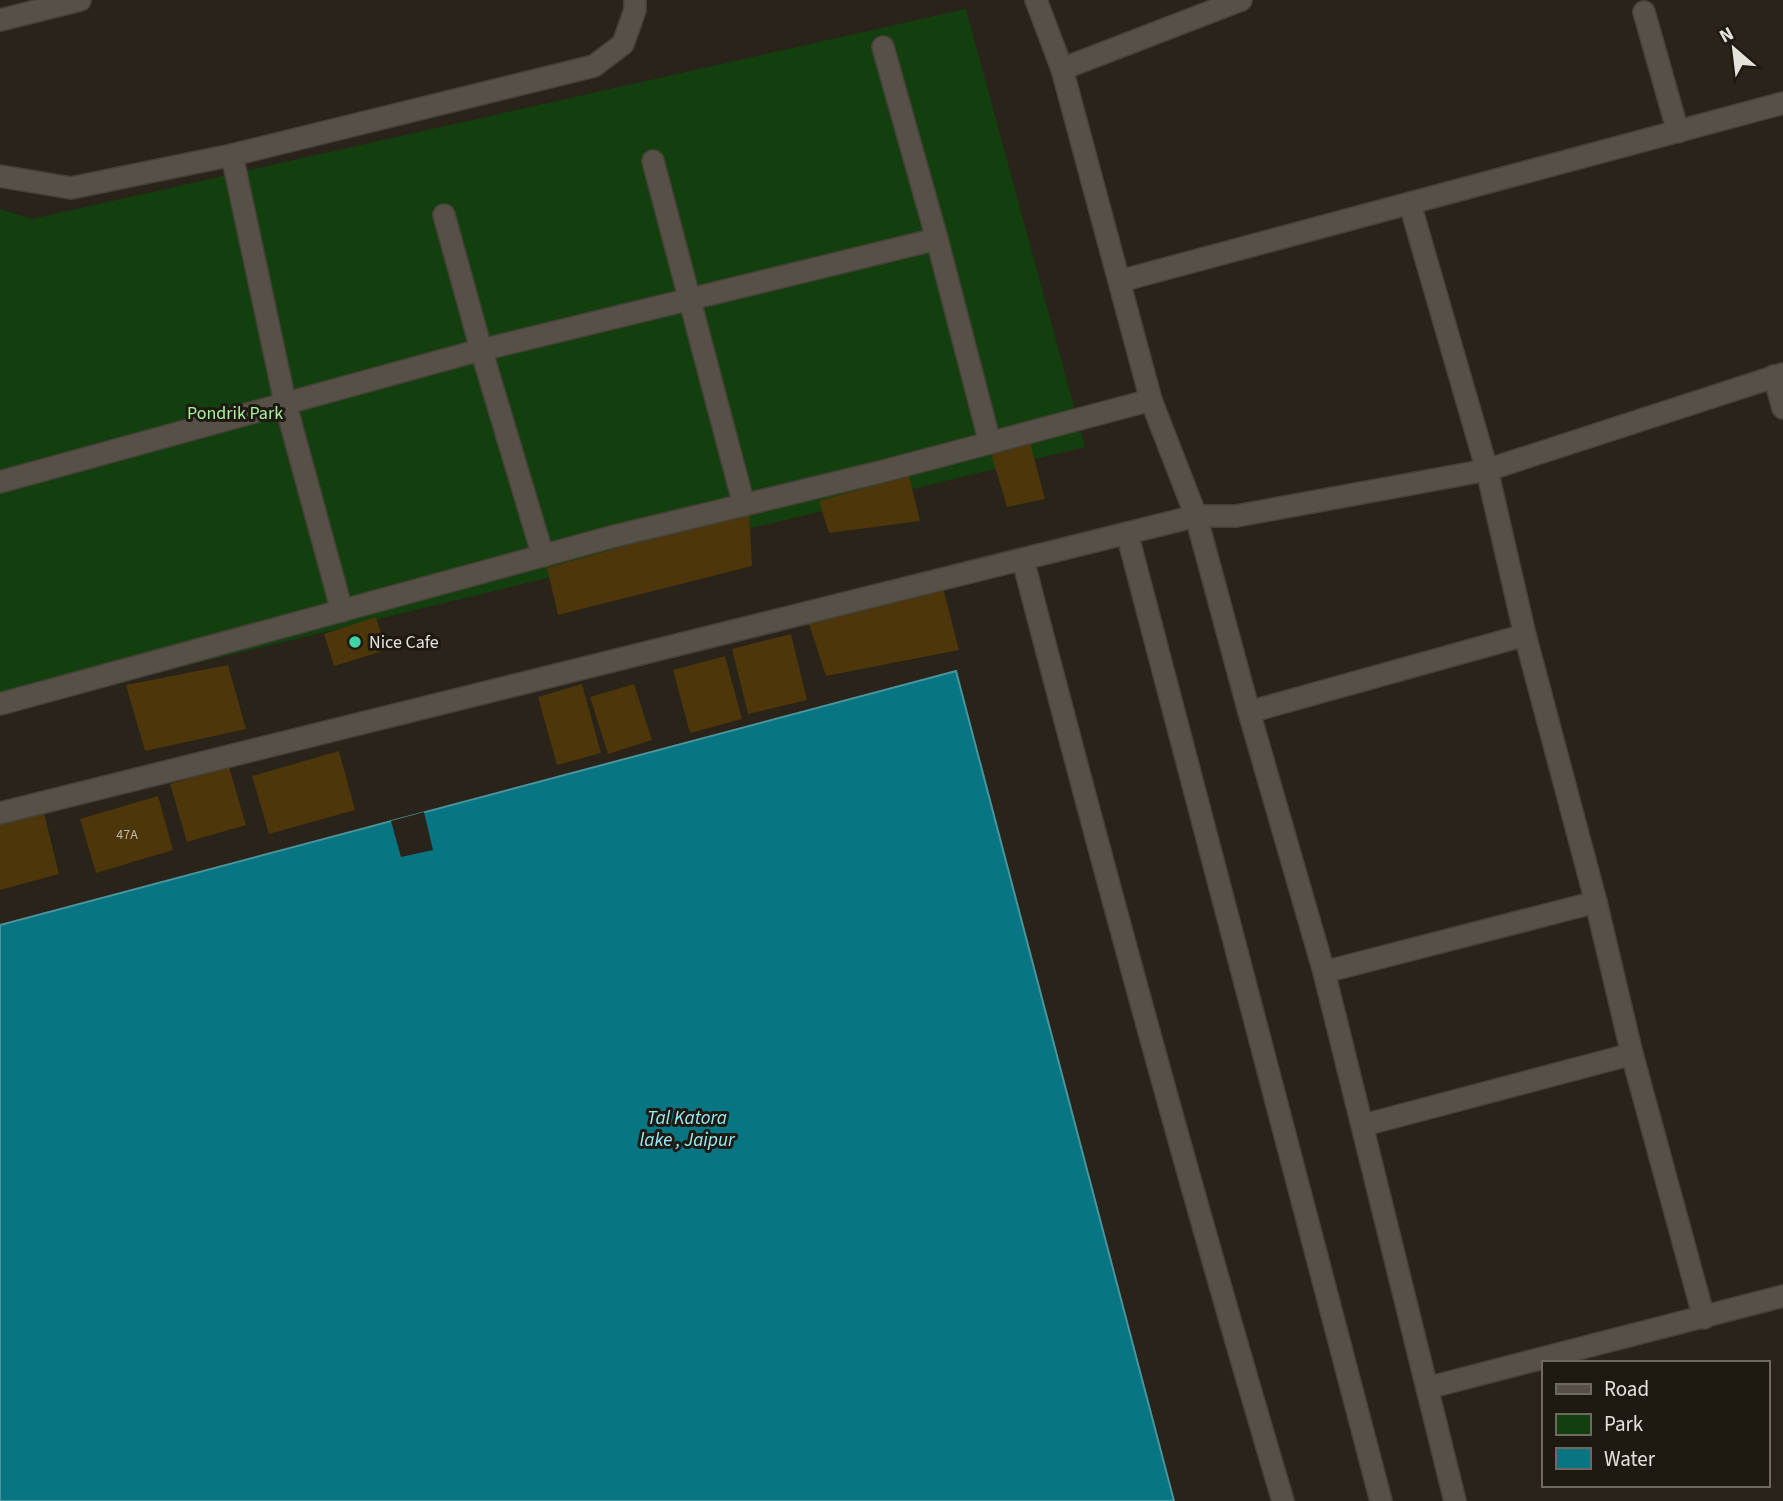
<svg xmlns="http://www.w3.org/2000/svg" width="1783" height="1501" font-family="'Source Sans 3',sans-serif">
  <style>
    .green { fill: #133f0e }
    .water { fill: #077582; stroke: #4a959d; stroke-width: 2 }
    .pier { fill: #29231a }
    .building { fill: #4c360a }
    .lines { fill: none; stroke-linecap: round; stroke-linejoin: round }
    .minor-casing { stroke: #454038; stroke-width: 24 }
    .minor { stroke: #575046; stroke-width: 21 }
    .poi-dot { fill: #3ed4a3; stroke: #1f1a11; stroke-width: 2.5 }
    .labels { text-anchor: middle; stroke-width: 6; stroke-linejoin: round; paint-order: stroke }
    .number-label { font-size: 14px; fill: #bfb6a7 }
    .park-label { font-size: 18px; fill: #a6f29b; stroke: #1f1a11 }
    .poi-label { font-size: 18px; fill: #e5e1db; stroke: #1f1a11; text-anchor: start }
    .water-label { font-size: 19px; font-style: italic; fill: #9aeefc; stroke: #1f1a11 }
  </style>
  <rect width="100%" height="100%" fill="#29231a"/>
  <path class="green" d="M966,9L1085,447L0,711V209L32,219Z"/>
  <path class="water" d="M956,671L1174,1501H0V925Z"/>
  <path class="pier" d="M424,812L433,850L401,857L391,821Z"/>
  <g class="building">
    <path d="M1030,443L1045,499L1007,507L990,450Z"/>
    <path d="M909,476L920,521L829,533L819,501Z"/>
    <path d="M749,511L752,566L558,615L547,568Z"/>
    <path d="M943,588L959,650L826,676L809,624Z"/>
    <path d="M376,617L386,650L334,666L324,634Z"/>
    <path d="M791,634L807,700L748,714L732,649Z"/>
    <path d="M725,656L742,719L690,733L673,670Z"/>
    <path d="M228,665L246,729L145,751L126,685Z"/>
    <path d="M582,684L601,753L557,765L538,697Z"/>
    <path d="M634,684L652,740L608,754L590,697Z"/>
    <path d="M339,751L355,810L269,834L252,776Z"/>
    <path d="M229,767L246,825L187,842L170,784Z"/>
    <path d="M158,796L173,850L96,873L80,819Z"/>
    <path d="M43,809L59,874L0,890V822Z"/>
  </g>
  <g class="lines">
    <g class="minor-casing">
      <g id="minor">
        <path d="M1036,0L1062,69L1151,400L1196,516L1249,712L1324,972L1455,1501"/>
        <path d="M1644,12L1678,132"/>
        <path d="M0,20L80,0"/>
        <path d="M883,47L937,239L990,443"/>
        <path d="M1062,69L1241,0"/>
        <path d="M232,155L285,402L342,611"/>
        <path d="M653,161L744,505"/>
        <path d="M0,176L71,188L232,155L594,66L623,44L635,10V0"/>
        <path d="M1410,204L1487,470L1525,635L1596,902L1632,1054L1704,1318"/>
        <path d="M444,215L481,349L543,556"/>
        <path d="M1120,281L1783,103"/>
        <path d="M1774,376L1783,408"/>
        <path d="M0,482L469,353L937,239"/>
        <path d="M1127,533L1381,1501"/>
        <path d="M1023,560C1105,875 1190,1189 1283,1501"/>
        <path d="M0,704L611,537L880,472L1151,400"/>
        <path d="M1249,712L1525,635"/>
        <path d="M0,813L1196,516H1236L1487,470L1783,374"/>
        <path d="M1324,972L1596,902"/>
        <path d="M1364,1125L1632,1054"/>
        <path d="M1427,1388L1783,1296"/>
      </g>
    </g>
    <use href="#minor" class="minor"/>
  </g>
  <circle class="poi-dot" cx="355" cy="642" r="7"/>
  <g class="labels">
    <g class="number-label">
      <text x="127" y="839">47A</text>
    </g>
    <g class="park-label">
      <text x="235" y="419">Pondrik Park</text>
    </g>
    <g class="poi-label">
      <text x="369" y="648">Nice Cafe</text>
    </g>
    <g class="water-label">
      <text x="687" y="1124">Tal Katora<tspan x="687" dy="22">lake , Jaipur</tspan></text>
    </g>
  </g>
  <rect x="1542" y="1361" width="228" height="126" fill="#1f1a11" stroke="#6e6a62" stroke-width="2"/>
  <rect x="1556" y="1384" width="35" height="10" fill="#575046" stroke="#6e6a62" stroke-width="2"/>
  <text x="1604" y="1396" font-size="21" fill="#e5e1db">Road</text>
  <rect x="1556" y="1414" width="35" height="21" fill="#133f0e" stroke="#6e6a62" stroke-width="2"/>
  <text x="1604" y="1431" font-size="21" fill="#e5e1db">Park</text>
  <rect x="1556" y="1448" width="35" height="21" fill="#077582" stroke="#6e6a62" stroke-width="2"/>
  <text x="1604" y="1466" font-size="21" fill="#e5e1db">Water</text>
  <g transform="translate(1734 49) rotate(332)" stroke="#1f1a11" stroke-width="5" paint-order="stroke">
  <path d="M0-5L12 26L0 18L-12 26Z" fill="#e5e1db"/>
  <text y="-10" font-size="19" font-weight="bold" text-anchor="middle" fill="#e5e1db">N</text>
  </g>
</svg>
